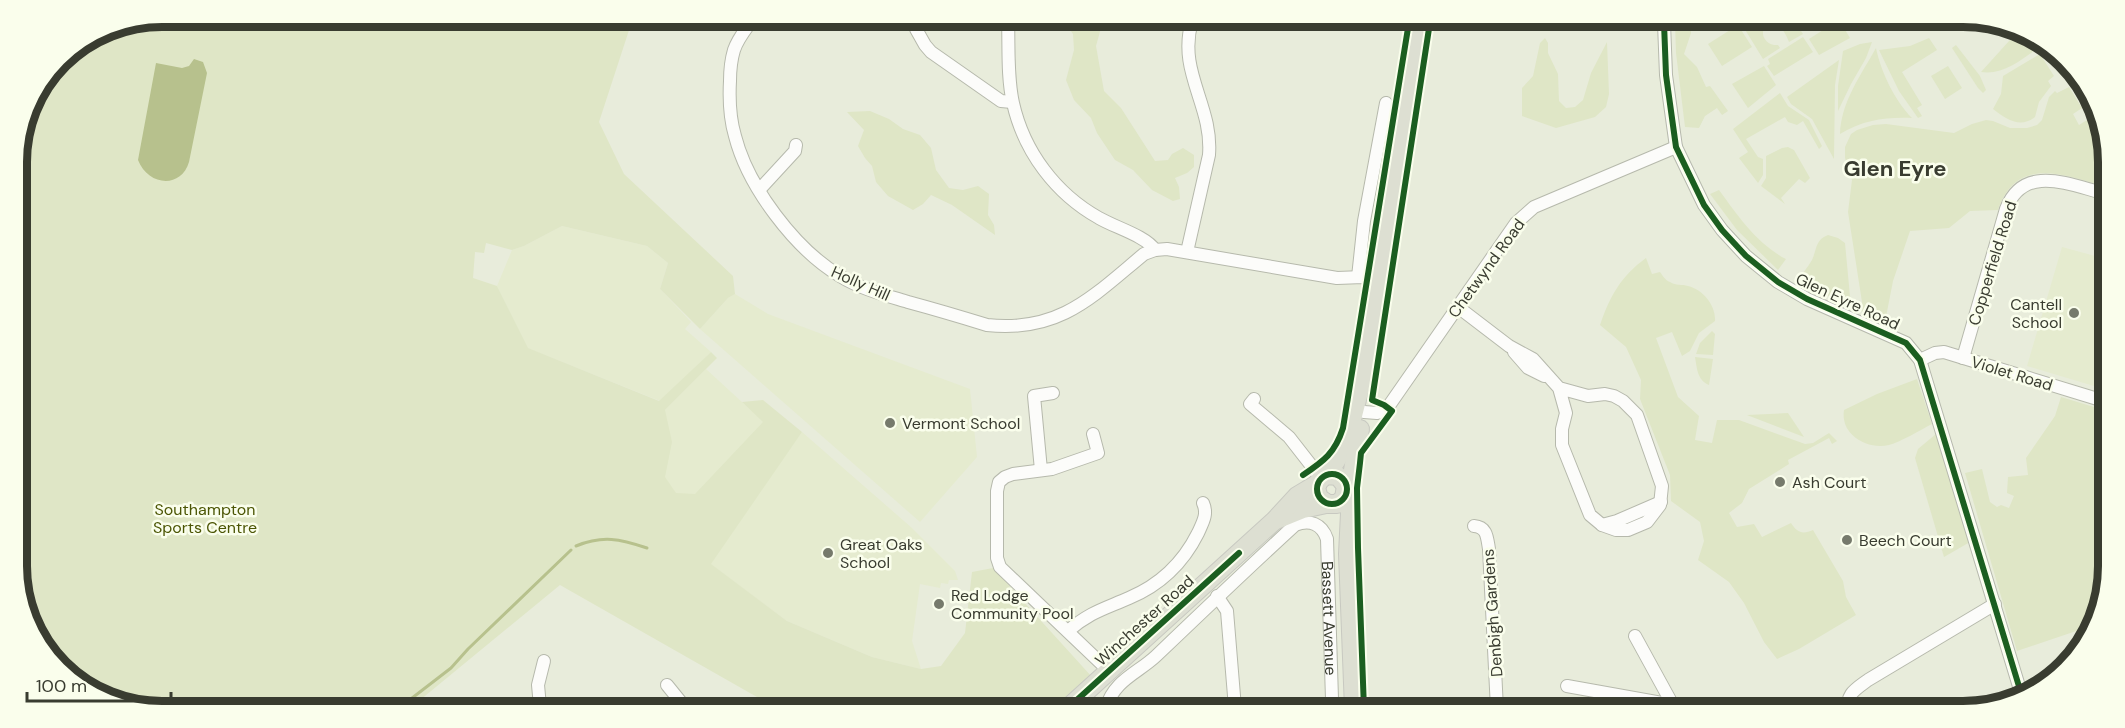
<svg xmlns="http://www.w3.org/2000/svg" width="2125" height="728" font-family="'DM Sans',sans-serif">
  <style>
    .built { fill: #e5ebcf }
    .green { fill: #dfe6c6 }
    .water { fill: #b7c18d }
    .lines { fill: none; stroke-linecap: round; stroke-linejoin: round }
    .stream { stroke: #b7c18d; stroke-width: 3 }
    .minor-casing { stroke: #b6b9ac; stroke-width: 14 }
    .primary-casing { stroke: #c8c9c1; stroke-width: 20 }
    .minor { stroke: #fcfcfa; stroke-width: 12 }
    .primary { stroke: #dddfd2; stroke-width: 18 }
    .cycleway-casing { stroke: #fafeec; stroke-width: 10 }
    .cycleway { stroke: #1b5e20; stroke-width: 6 }
    .poi-dot { fill: #767a6c; stroke: #fafeec; stroke-width: 2 }
    .labels { text-anchor: middle; stroke-width: 5; stroke-linejoin: round; paint-order: stroke }
    .street-label { font-size: 16px; fill: #393c30; stroke: #fafeec }
    .poi-label { font-size: 16px; fill: #393c30; stroke: #fafeec; text-anchor: start }
    .park-label { font-size: 16px; fill: #4c5605; stroke: #fafeec }
    .district-label { font-size: 22px; font-weight: bold; fill: #393c30; stroke: #fafeec }
    .rim { fill: none; stroke: #393c30; stroke-width: 8 }
  </style>
  <rect width="100%" height="100%" fill="#e8ecdb"/>
  <g class="built">
    <path d="M562,226L647,246L668,263L660,289L691,322L685,329L711,352L660,401L527,348L497,286L512,250L524,246Z"/>
    <path d="M2062,247L2106,259L2104,389L2027,366Z"/>
    <path d="M735,294L768,314L970,389L977,457L920,522L700,329L728,298Z"/>
    <path d="M706,369L791,447L802,432L912,528L955,571L958,580H949L948,584L941,583L940,588L920,584L912,641L921,669L872,657L787,621L645,516L665,410Z"/>
  </g>
  <g class="green">
    <path d="M162,17L633,18L599,122L624,174L733,276L735,294L728,298L700,329L660,289L668,263L647,246L562,226L524,246L512,250L486,243L484,253L475,252L473,278L497,286L528,348L659,401L711,352L717,358L665,410L672,442L665,477L676,493L695,494L763,422L742,402L763,400L802,432L711,564L787,621L872,657L921,669L941,666L965,633L972,572L993,568L1092,677L1058,708L773,706L560,585L414,705L115,704L53,662L19,594L17,152L32,97L66,53L107,27Z"/>
    <path d="M1067,20H1110L1101,28L1096,46L1104,91L1121,108L1155,161L1168,160L1172,154L1183,148L1194,155V167L1187,173L1175,178L1179,187L1180,199L1173,201L1152,190L1133,170L1115,160L1097,133L1091,118L1074,100L1066,80L1074,50L1073,34L1066,24Z"/>
    <path d="M1675,23H1690L1691,33L1684,54L1697,67L1706,87L1710,86L1728,111L1722,115L1717,108L1705,116L1699,128L1685,127L1676,53Z"/>
    <path d="M1741,23H1768C1758,31 1764,46 1778,45L1780,48L1763,59Z"/>
    <path d="M1772,23H1796L1803,34L1789,42C1785,32 1782,27 1772,23Z"/>
    <path d="M1834,23H1841L1850,38L1819,55L1809,39Z"/>
    <path d="M1738,25L1752,47L1722,66L1708,44Z"/>
    <path d="M2019,30L2023,33L2034,51C2018,62 2002,75 1981,72Z"/>
    <path d="M1803,37L1813,52L1774,76L1767,66L1770,64L1768,59Z"/>
    <path d="M1545,38L1548,43V53L1558,74L1559,101L1566,108L1575,107L1583,100L1591,73L1607,42L1609,94L1606,107L1595,117L1556,128L1522,116V88L1533,76L1540,43Z"/>
    <path d="M1929,38L1937,50L1902,72L1922,105L1917,108L1922,116L1918,118L1899,91L1879,50L1910,46Z"/>
    <path d="M1872,42L1866,58L1851,84L1838,111V86L1843,51L1860,44Z"/>
    <path d="M1956,45L1980,76L1986,90L1983,93L1978,88L1952,48Z"/>
    <path d="M1876,48C1881,72 1895,101 1912,118C1886,117 1863,120 1840,134C1841,102 1861,75 1876,48Z"/>
    <path d="M2040,54L2054,76L2048,81L2051,86L2039,102L2035,117C2020,129 2006,119 1993,109L2001,94L2003,76Z"/>
    <path d="M1839,60L1835,85L1834,159L1812,119L1791,104L1787,97Z"/>
    <path d="M1764,66L1776,85L1748,108L1732,84Z"/>
    <path d="M1948,66L1962,88L1945,99L1931,76Z"/>
    <path d="M2069,87L2082,108L2073,114L2079,125L2095,115L2107,142V187C2065,176 2017,154 1998,210L1970,211L1949,228L1910,231L1893,281L1885,322L1861,311L1862,302L1848,212L1852,180L1845,158V147L1851,134L1857,130L1873,125L1886,124L1954,133L1972,124L1986,120L1993,121L2010,128H2027L2037,125L2042,120L2049,97L2055,91L2057,93Z"/>
    <path d="M1780,93L1788,106L1809,120L1822,146L1819,149L1803,121L1797,125L1788,122L1785,117L1746,139L1758,157L1763,159V175L1758,183L1739,158L1748,152L1733,129Z"/>
    <path d="M870,111L889,119L903,129L920,135L931,148L936,170L949,188L963,190L978,186L989,194L988,215L994,225L995,235L952,205L931,195L923,204L913,210L888,196L876,182L872,166L865,158L858,146L864,130L847,112Z"/>
    <path d="M1788,147L1794,150L1810,178L1805,183L1799,179L1781,198L1785,204L1761,186L1766,178V156L1782,148Z"/>
    <path d="M1719,190C1738,216 1757,244 1786,259L1778,270L1737,230L1710,194Z"/>
    <path d="M1828,235L1838,238L1845,243L1851,307L1797,281C1802,274 1808,267 1812,260C1817,249 1815,240 1828,235Z"/>
    <path d="M1646,258L1652,274L1660,272C1663,276 1665,280 1670,282C1676,286 1682,284 1688,286C1704,290 1716,306 1715,321L1699,333L1690,351L1682,356L1672,332L1656,338L1678,397L1699,416L1695,440L1712,443L1717,420H1739L1805,444L1813,443L1829,433L1837,441L1832,444L1829,438L1788,460L1789,464L1749,489L1742,503L1729,513L1737,527L1754,524L1762,537L1791,523C1797,532 1802,535 1813,530L1843,581L1846,597L1856,615L1799,649L1777,659L1764,642L1744,603L1729,582L1698,560L1704,541L1700,522L1671,501L1670,475L1640,399L1641,380L1626,347L1600,325C1610,296 1621,276 1646,258Z"/>
    <path d="M1712,331L1715,334L1713,355L1696,354L1700,343Z"/>
    <path d="M1695,357L1713,359L1709,385C1697,380 1697,368 1695,357Z"/>
    <path d="M1917,379L1932,424C1920,430 1901,442 1889,445C1866,450 1840,434 1844,410L1877,394Z"/>
    <path d="M2061,397L2104,410L2101,613L2091,626L2017,651L1965,473L1982,469L1990,502L1997,507L2001,505L2009,508L2014,496L2007,493L2008,477L2028,475L2026,458L2055,416Z"/>
    <path d="M1788,413L1804,437L1747,415Z"/>
    <path d="M1936,434L1970,542L1944,557L1915,458L1918,449Z"/>
  </g>
  <path class="water" d="M194,59L203,62L207,73L189,162C181,189 148,186 138,160L156,63L182,68L189,66Z"/>
  <g class="lines">
    <g class="stream">
      <path d="M130,23L151,26"/>
      <path d="M576,546C603,535 620,539 647,548"/>
      <path d="M403,705L451,668L468,649L571,550"/>
    </g>
    <g class="minor-casing">
      <g id="minor">
        <path d="M753,19C746,29 738,38 734,50C731,60 730,71 730,81C729,99 730,119 735,136C748,187 795,249 840,276C861,289 885,295 908,302C934,309 961,317 987,325C1060,333 1093,296 1144,254L1155,250L1167,249L1337,278L1363,277L1378,279"/>
        <path d="M1008,20C1009,47 1007,77 1013,103C1024,152 1056,194 1099,218C1114,227 1146,236 1155,250"/>
        <path d="M1664,23L1666,75L1676,147L1704,205L1722,230L1746,256L1778,282L1807,299L1906,343L1920,360L2021,693"/>
        <path d="M916,29L925,45L931,52L1001,101L1012,102"/>
        <path d="M760,189L795,151L796,145"/>
        <path d="M1187,252L1209,155C1213,105 1177,72 1192,21"/>
        <path d="M1358,277L1364,221L1386,103"/>
        <path d="M1458,307L1509,346L1533,359L1559,388L1566,413L1562,429V445L1590,515L1602,525L1616,530H1628L1647,522L1660,505L1662,486L1637,415L1623,401L1614,396L1605,394L1588,396L1559,388"/>
        <path d="M1514,352L1528,368L1544,376"/>
        <path d="M1963,358L2006,209C2024,162 2072,186 2107,194"/>
        <path d="M1920,360L1935,353L1944,352L2104,401"/>
        <path d="M1254,399L1250,404L1289,437L1321,478"/>
        <path d="M1364,412L1377,413L1386,410L1516,223L1534,207L1676,147"/>
        <path d="M1093,434L1098,453L1052,469L1013,474L1005,477L999,482L997,491V558L1000,567L1108,670"/>
        <path d="M1041,470L1034,396L1053,393"/>
        <path d="M1602,525L1617,521L1661,502"/>
        <path d="M1474,526C1487,527 1487,537 1489,549L1497,709"/>
        <path d="M1217,596L1227,611L1235,708"/>
        <path d="M1068,631C1090,612 1104,609 1129,598C1160,585 1183,563 1198,533C1203,522 1208,514 1203,503"/>
        <path d="M1635,636L1675,709"/>
        <path d="M667,685L684,706"/>
        <path d="M1567,686L1673,705"/>
        <path d="M540,706L538,685L544,661"/>
        <path id="s1" d="M1106,708C1114,680 1138,673 1156,656C1202,612 1248,568 1295,525C1310,519 1322,524 1327,539L1332,699L1334,706L1345,709"/>
        <path d="M1849,711C1845,694 1856,689 1868,680L1995,604"/>
      </g>
    </g>
    <g class="primary-casing">
      <g id="primary">
        <path d="M1326,475L1338,476L1346,486L1344,498L1337,504H1328L1319,498L1316,488L1319,481L1326,475L1336,461L1346,443L1366,364L1419,22"/>
        <path d="M1347,490L1351,482L1360,429"/>
        <path d="M1346,494L1350,513L1348,554L1354,709"/>
        <path d="M1276,520L1303,509L1326,504"/>
        <path d="M1068,708L1274,521L1297,496L1317,484"/>
      </g>
    </g>
    <use href="#minor" class="minor"/>
    <use href="#primary" class="primary"/>
    <g class="cycleway-casing">
      <g id="cycleway">
        <path d="M1664,23L1666,75L1676,147L1704,205L1722,230L1746,256L1778,282L1807,299L1906,343L1920,360L2021,693"/>
        <circle cx="1332" cy="489" r="15"/>
        <path d="M1303,475C1324,461 1335,453 1343,428L1409,22"/>
        <path d="M1068,708L1239,553"/>
        <path d="M1364,709L1358,548L1357,488L1360,463L1361,453L1392,411L1384,405L1372,400L1430,22"/>
      </g>
    </g>
    <use href="#cycleway" class="cycleway"/>
  </g>
  <g class="poi-dot">
    <circle cx="2074" cy="313" r="6"/>
    <circle cx="890" cy="423" r="6"/>
    <circle cx="1780" cy="482" r="6"/>
    <circle cx="1847" cy="540" r="6"/>
    <circle cx="828" cy="553" r="6"/>
    <circle cx="939" cy="604" r="6"/>
  </g>
  <g class="labels">
    <g class="street-label">
      <text transform="translate(1992 263) rotate(-73)" y="6">Copperfield Road</text>
      <text transform="translate(1486 268) rotate(-54)" y="6">Chetwynd Road</text>
      <text transform="translate(861 283) rotate(24)" y="6">Holly Hill</text>
      <text transform="translate(1848 301) rotate(25)" y="6">Glen Eyre Road</text>
      <text transform="translate(2012 373) rotate(17)" y="6">Violet Road</text>
      <text transform="translate(1492 613) rotate(-94)" y="6">Denbigh Gardens</text>
      <text dy="6" stroke="none"><textPath href="#s1" startOffset="384">Bassett Avenue</textPath></text>
      <text transform="translate(1144 620) rotate(-42)" y="6">Winchester Road</text>
    </g>
    <g class="poi-label">
      <text x="2062" y="310" text-anchor="end">Cantell<tspan x="2062" dy="18">School</tspan></text>
      <text x="902" y="429">Vermont School</text>
      <text x="1792" y="488">Ash Court</text>
      <text x="1859" y="546">Beech Court</text>
      <text x="840" y="550">Great Oaks<tspan x="840" dy="18">School</tspan></text>
      <text x="951" y="601">Red Lodge<tspan x="951" dy="18">Community Pool</tspan></text>
    </g>
    <g class="park-label">
      <text x="205" y="515">Southampton<tspan x="205" dy="18">Sports Centre</tspan></text>
    </g>
    <g class="district-label">
      <text x="1895" y="176">Glen Eyre</text>
    </g>
  </g>
  <path d="M0 0H2125V728H0ZM162 27H1963A135 135 0 0 1 2098 162V566A135 135 0 0 1 1963 701H162A135 135 0 0 1 27 566V162A135 135 0 0 1 162 27Z" fill="#fafeec" fill-rule="evenodd"/>
  <path class="rim" d="M162 27H1963A135 135 0 0 1 2098 162V566A135 135 0 0 1 1963 701H162A135 135 0 0 1 27 566V162A135 135 0 0 1 162 27Z"/>
  <path d="M27 692v9h144v-9" fill="none" stroke="#393c30" stroke-width="3"/>
  <text x="36" y="692" font-size="18" fill="#393c30" stroke="#fafeec" stroke-width="4.5" paint-order="stroke">100 m</text>
</svg>
